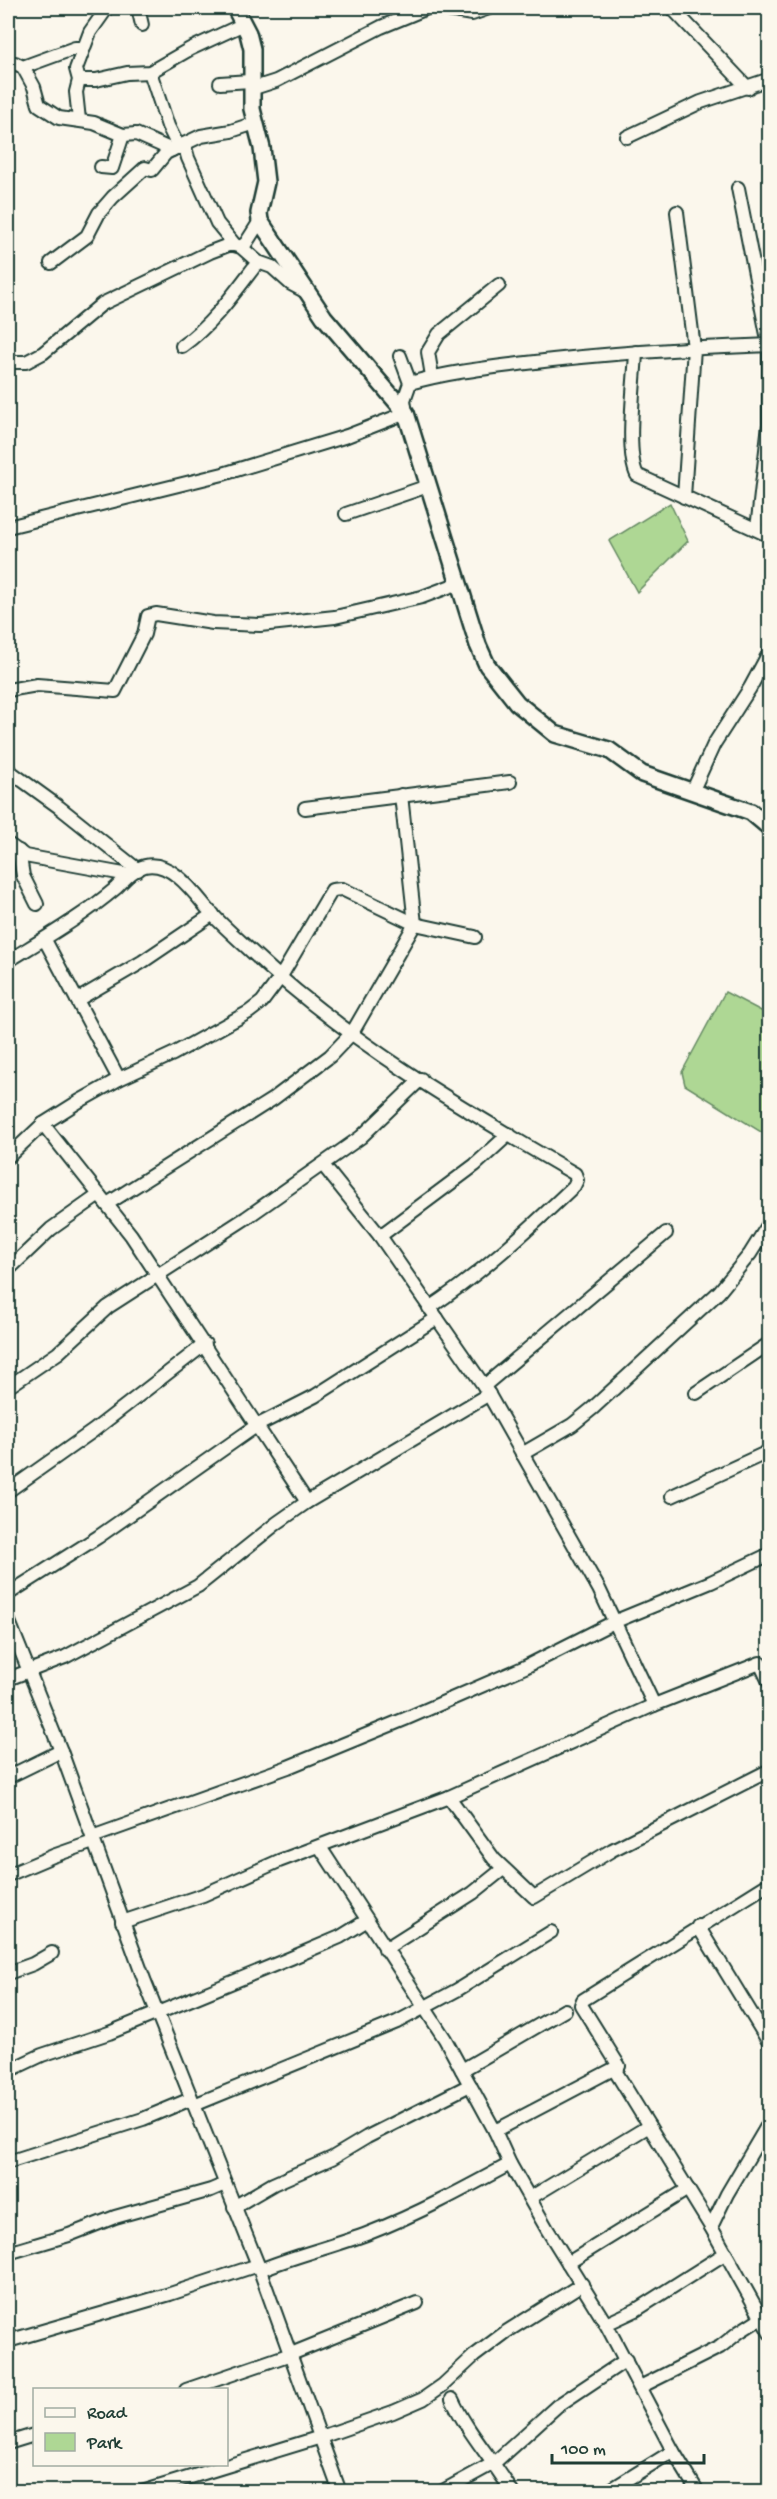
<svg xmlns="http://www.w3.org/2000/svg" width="777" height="2499" font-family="'Gochi Hand',sans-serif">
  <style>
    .green { fill: #aed794; stroke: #668a64; stroke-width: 1.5 }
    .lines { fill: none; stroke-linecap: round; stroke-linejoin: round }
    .minor-casing { stroke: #1f3d34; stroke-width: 16 }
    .tertiary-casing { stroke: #1f3d34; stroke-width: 20 }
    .minor { stroke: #fbf7ec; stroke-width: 12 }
    .tertiary { stroke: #fbf7ec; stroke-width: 15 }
  </style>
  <rect width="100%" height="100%" fill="#fbf7ec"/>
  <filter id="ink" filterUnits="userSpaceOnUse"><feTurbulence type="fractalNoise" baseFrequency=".0167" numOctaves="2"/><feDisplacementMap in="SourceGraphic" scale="12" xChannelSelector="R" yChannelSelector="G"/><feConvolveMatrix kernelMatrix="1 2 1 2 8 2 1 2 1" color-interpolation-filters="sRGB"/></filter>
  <g filter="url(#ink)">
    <g class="green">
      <path d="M670,503L688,541L637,592L609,541Z"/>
      <path d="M725,992L769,1015V1137L685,1085L682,1072Z"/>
    </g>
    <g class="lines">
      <g class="minor-casing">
        <g id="minor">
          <path d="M138,8L142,25"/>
          <path d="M436,8L472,14L489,8"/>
          <path d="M672,8L748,88"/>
          <path d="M8,67L15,63L23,67L75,48H84"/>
          <path d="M23,67L34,87L39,105L59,118L94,123L123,135L136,134L172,150"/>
          <path d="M150,72L168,126L179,148"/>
          <path d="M79,80H96L127,73L150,72L190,49L244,24"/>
          <path d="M220,83L250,81"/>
          <path d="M251,89L276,81L381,27L427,8"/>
          <path d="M79,120L76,92L79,80L76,69L90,32L107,8"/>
          <path d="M627,137L701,102L770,79"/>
          <path d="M184,144L188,158L217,223L235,245"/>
          <path d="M101,167L112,168L123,135"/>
          <path d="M738,188L769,345V424L757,529"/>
          <path d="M677,212L694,348L684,497"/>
          <path d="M241,247L246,243L260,221"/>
          <path d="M51,263L87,236L99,213L113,197L145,168L152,170L166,153L184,144L201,136L231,131L255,123"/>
          <path d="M182,346C213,324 235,292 258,262"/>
          <path d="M636,352C635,381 625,451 637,475L770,536"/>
          <path d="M8,362H26L43,353L102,304L210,252L231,244L241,247L258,262L272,267L291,284L308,293"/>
          <path d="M432,376L428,352L439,334L499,285"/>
          <path d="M410,383C449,372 487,368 527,363C608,353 688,348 770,345"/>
          <path d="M346,514L428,486"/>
          <path d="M8,527L223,474L347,436L406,413L404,400L410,383L400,356"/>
          <path d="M8,690L37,685L115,691L144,634L148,616L156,614L213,623L260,625L335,617L422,597L459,583"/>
          <path d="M8,770L59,807L138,870"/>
          <path d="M692,792L714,744L750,688L770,651"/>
          <path d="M305,808L510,782"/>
          <path d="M8,844L25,856L129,875"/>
          <path d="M19,851L23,876L37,904"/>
          <path d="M45,940L119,1079"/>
          <path d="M8,961C45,938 82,917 116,888C124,880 133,869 145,866C173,860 196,896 212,914C224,927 238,939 251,951C345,1040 463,1109 575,1174L577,1180L574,1186C528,1230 483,1272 429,1308"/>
          <path d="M77,1000L142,962L213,914"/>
          <path d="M43,1124L131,1235L307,1502"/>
          <path d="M8,1157L43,1124L78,1102L119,1079L173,1054L249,1012L262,1002L280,978L332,890L342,889L415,924L475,937"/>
          <path d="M323,1165L380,1236L484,1386L599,1589L654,1705"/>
          <path d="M107,1204L273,1099L330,1056L352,1033L415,924L401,795"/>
          <path d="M380,1236L475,1165L509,1134"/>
          <path d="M8,1270L51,1229L99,1195"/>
          <path d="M484,1386L666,1233"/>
          <path d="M8,1387L58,1353L108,1307L246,1218L361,1137L421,1079"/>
          <path d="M696,1393L770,1343"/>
          <path d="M522,1454L572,1425L593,1408L719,1292L750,1254L770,1222"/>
          <path d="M8,1491L93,1431L205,1344"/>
          <path d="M672,1496L770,1451"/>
          <path d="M8,1594L98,1537L256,1426L315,1396L437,1318"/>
          <path d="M8,1619L61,1751L145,1982L258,2265L340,2492"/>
          <path d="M8,1679L65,1657L198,1586L277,1523L307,1502L489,1394"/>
          <path d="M8,1777L61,1751"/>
          <path d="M449,1797L494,1859L534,1897L612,1850L770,1770"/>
          <path d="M92,1837L288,1767L405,1719L525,1667L616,1621L711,1582L770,1554"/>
          <path d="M320,1847L445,2039L495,2131L510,2164L547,2229L606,2324L673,2451L698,2492"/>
          <path d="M8,1875L53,1856L93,1842"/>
          <path d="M122,1922L203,1895L279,1861L449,1797L654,1705L760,1663L770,1684"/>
          <path d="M698,1926L770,2044"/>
          <path d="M385,1949L473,1893L503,1869"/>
          <path d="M8,1973L33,1964L52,1953"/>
          <path d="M614,2069L711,2227L770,2333"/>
          <path d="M462,2070L565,2010"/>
          <path d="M8,2071L42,2055L109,2033L291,1958L340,1937L366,1921"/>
          <path d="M194,2105L397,2022L457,1990L551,1932"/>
          <path d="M495,2131L619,2066L581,2005L583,2000L770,1883"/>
          <path d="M8,2162L143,2119L191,2099"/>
          <path d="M530,2198L649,2126"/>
          <path d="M234,2207L273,2184L332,2158L367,2137L470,2085"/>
          <path d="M711,2227L727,2194L770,2121"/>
          <path d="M8,2253L69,2235L115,2217L211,2190L225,2184"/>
          <path d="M568,2263L688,2189"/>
          <path d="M260,2270C296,2255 333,2247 369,2233C418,2214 464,2189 510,2164"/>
          <path d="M606,2324L636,2310L726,2253"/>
          <path d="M8,2341L170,2294L258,2265"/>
          <path d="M640,2387L720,2347L739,2332L761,2318"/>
          <path d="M186,2390L291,2354L417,2303"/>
          <path d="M452,2399C467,2432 493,2460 512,2492"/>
          <path d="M8,2443L34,2435"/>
          <path d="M142,2492L321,2437L393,2412L423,2399L443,2385L474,2356L506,2332L582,2284"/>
          <path d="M441,2492L494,2463L557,2406L626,2360"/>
          <path d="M607,2492L673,2451"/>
        </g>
      </g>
      <g class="tertiary-casing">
        <path id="tertiary" d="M235,8L248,33L252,49V109L262,148L266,182L259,213L260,221L324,317L406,413L478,645L487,665L517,703L555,734L609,750L642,774L751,812L770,828"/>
      </g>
      <use href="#minor" class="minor"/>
      <use href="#tertiary" class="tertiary"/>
    </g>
  </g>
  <rect width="777" height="2499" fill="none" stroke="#fbf7ec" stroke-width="30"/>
  <rect x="15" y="15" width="747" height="2469" fill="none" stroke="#1f3d34" stroke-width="2" filter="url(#ink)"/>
  <rect x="33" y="2388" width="195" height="78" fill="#fbf7ec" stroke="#a3ada2" stroke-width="1.5"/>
  <rect x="45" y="2408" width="30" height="9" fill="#fbf7ec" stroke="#a3ada2" stroke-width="1.5"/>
  <text x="87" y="2418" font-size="18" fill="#1f3d34">Road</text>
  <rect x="45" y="2433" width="30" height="18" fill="#aed794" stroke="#a3ada2" stroke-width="1.5"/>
  <text x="87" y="2448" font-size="18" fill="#1f3d34">Park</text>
  <path d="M552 2454v9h152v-9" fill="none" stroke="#1f3d34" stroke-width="3"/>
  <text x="561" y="2454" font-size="18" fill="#1f3d34" stroke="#fbf7ec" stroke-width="4.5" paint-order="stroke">100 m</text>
</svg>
